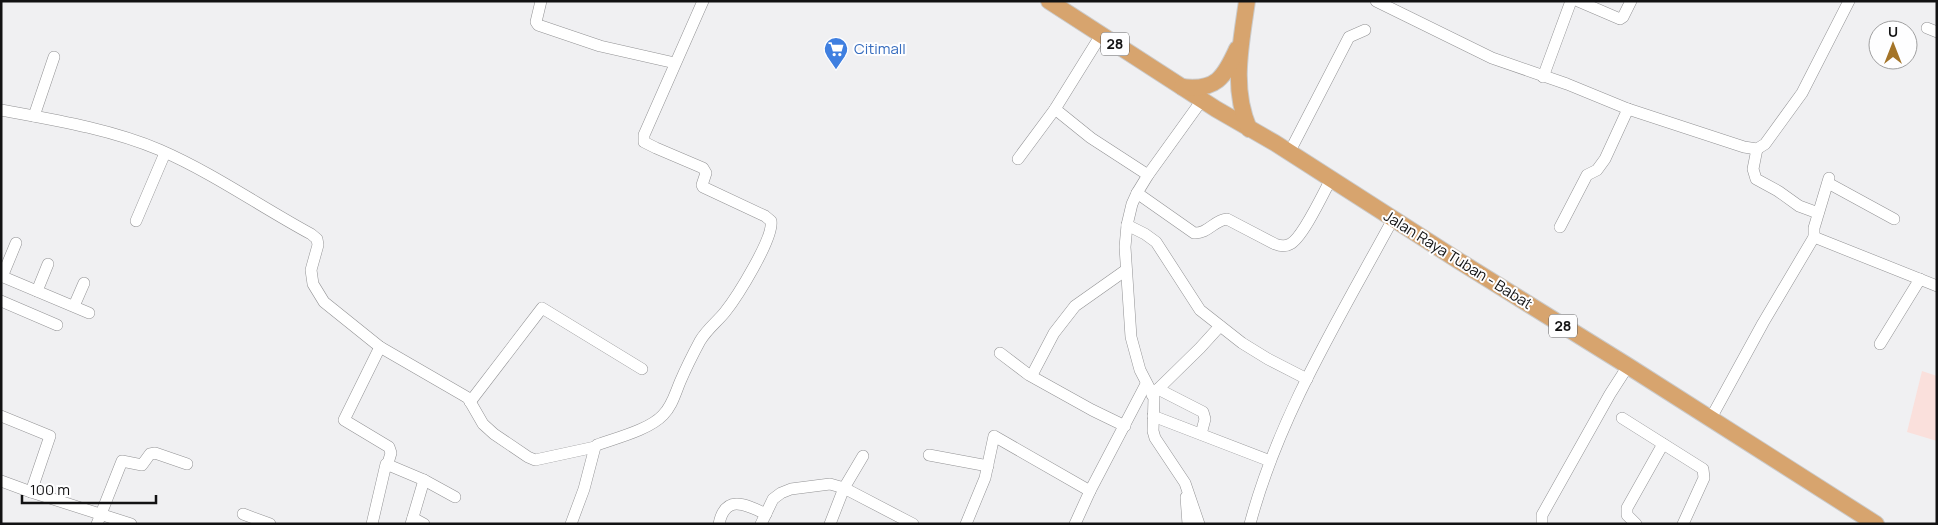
<svg xmlns="http://www.w3.org/2000/svg" width="1938" height="525" font-family="Manrope,sans-serif">
  <style>
    .education { fill: #fae0dc }
    .lines { fill: none; stroke-linecap: round; stroke-linejoin: round }
    .minor-casing { stroke: #929294; stroke-width: 12 }
    .highway-casing { stroke: #cbcbcb; stroke-width: 18 }
    .minor { stroke: #fff; stroke-width: 11 }
    .highway { stroke: #d7a46e; stroke-width: 16 }
    .labels { text-anchor: middle; stroke-width: 4; stroke-linejoin: round; paint-order: stroke }
    .shield { fill: #fefeff; stroke: #59595a; stroke-width: 1 }
    .shield-label { font-size: 14px; font-weight: bold; fill: #121213 }
    .shop-label { font-size: 15px; fill: #366cbe; stroke: #fefeff; text-anchor: start }
    .street-label { font-size: 15px; fill: #121213; stroke: #fefeff }
  </style>
  <rect width="100%" height="100%" fill="#f0f0f2"/>
  <path class="education" d="M1922,371L1937,376V441L1907,432Z"/>
  <g class="lines">
    <g class="minor-casing">
      <g id="minor">
        <path d="M541,1L536,22L538,25L600,46L675,63"/>
        <path d="M1376,1L1492,58L1567,84L1628,109L1744,147L1757,149L1765,144L1802,93L1849,1"/>
        <path d="M1578,1L1620,19L1623,17L1631,1"/>
        <path d="M1927,28L1937,32"/>
        <path d="M1543,77L1571,1"/>
        <path d="M1055,109L1091,138L1148,175"/>
        <path d="M1,110C55,120 110,129 160,150C213,173 261,207 311,234L317,239L318,245L311,270L313,284L324,302L380,347L463,395L468,398L483,424L494,434L528,457L535,460L595,447"/>
        <path d="M34,116L54,57"/>
        <path d="M1757,149L1753,169L1756,179L1778,191L1799,206L1818,213"/>
        <path d="M1289,153L1349,37L1365,30"/>
        <path d="M1018,159L1055,109L1101,35"/>
        <path d="M1828,183L1894,219"/>
        <path d="M1137,193L1194,233C1208,234 1214,220 1227,219L1275,244C1280,246 1285,247 1290,244C1302,239 1324,192 1331,179"/>
        <path d="M136,221L165,153"/>
        <path d="M1127,225L1145,234L1156,242L1200,310L1242,343L1268,359L1307,379"/>
        <path d="M1560,227L1587,175L1597,170L1605,159L1628,109"/>
        <path d="M1814,237L1937,286"/>
        <path d="M1,276L89,313"/>
        <path d="M2,277L16,243"/>
        <path d="M37,291L48,264"/>
        <path d="M1,301L57,325"/>
        <path d="M74,306L84,283"/>
        <path d="M1880,344L1920,279"/>
        <path d="M380,347L344,420L389,447L391,453L388,463"/>
        <path d="M1000,353L1029,375L1092,410L1125,426"/>
        <path d="M1032,375L1054,333L1075,306L1126,270"/>
        <path d="M1158,389L1203,412L1205,419L1201,434"/>
        <path d="M1152,395L1200,348L1220,326"/>
        <path d="M470,402L542,308L642,369"/>
        <path d="M1,416L50,436L31,492L131,524"/>
        <path d="M1153,416L1270,461"/>
        <path d="M1622,418L1703,469L1704,478L1683,524"/>
        <path d="M1711,418L1763,323L1814,237V228L1829,178"/>
        <path d="M929,455L988,466"/>
        <path d="M1,481L31,492"/>
        <path d="M1186,497L1188,524"/>
        <path d="M243,514L270,524"/>
        <path d="M413,518L424,524"/>
        <path d="M97,524L122,461L142,465L150,454L155,453L187,464"/>
        <path d="M372,524L386,464L424,480L455,497"/>
        <path d="M411,524L424,480"/>
        <path d="M571,524L584,489L595,447L597,445C616,438 649,430 663,415C672,406 675,394 680,382C686,368 693,354 700,341C707,329 717,322 725,312C737,297 774,238 771,221L765,216L703,187L702,185L706,173L703,168L656,148L644,142V135L703,1"/>
        <path d="M719,524C725,494 745,504 766,514"/>
        <path d="M761,524L773,499L781,493L791,489L830,484L844,488L913,524"/>
        <path d="M830,524L844,488L863,456"/>
        <path d="M966,524L985,478L994,436L1090,491"/>
        <path d="M1075,524L1090,491L1146,384"/>
        <path d="M1199,524L1185,483L1155,438L1153,431L1154,397L1140,370L1131,337L1125,247L1127,225L1132,204L1137,193L1148,175L1202,100"/>
        <path d="M1250,524C1279,415 1340,317 1393,219"/>
        <path d="M1542,524V515L1610,394L1628,366"/>
        <path d="M1636,524L1627,515V508L1663,444"/>
      </g>
    </g>
    <g class="highway-casing">
      <g id="highway">
        <path d="M1049,1L1216,109L1275,143L1459,261L1628,366L1876,524"/>
        <path d="M1247,1C1241,44 1231,88 1249,129"/>
        <path d="M1182,87C1216,91 1224,78 1237,49"/>
      </g>
    </g>
    <use href="#minor" class="minor"/>
    <use href="#highway" class="highway"/>
  </g>
  <defs>
    <g id="supermarket-pin" transform="scale(1.25)"><path d="M0 17L-7.5 6A9.5 9.5 0 1 1 7.5 6Z" fill="#3f7fe0" stroke="#fefeff"/><path d="M-6-5.5h2.5l.6 2H6L4.5 2H-2.5L-4.4-4H-6ZM-1.5 3.2a1.3 1.3 0 1 0 .1 0ZM3 3.2a1.3 1.3 0 1 0 .1 0Z" fill="#fff"/></g>
  </defs>
  <g fill-rule="evenodd">
    <use href="#supermarket-pin" x="836" y="49"/>
  </g>
  <g class="labels">
    <g class="shield">
      <rect x="1101" y="32.5" width="28" height="23" rx="4"/>
      <rect x="1549" y="314.5" width="28" height="23" rx="4"/>
    </g>
    <g class="shield-label">
      <text x="1115" y="49">28</text>
      <text x="1563" y="331">28</text>
    </g>
    <g class="shop-label">
      <text x="854" y="54">Citimall</text>
    </g>
    <g class="street-label">
      <text transform="translate(1458 260) rotate(32)" y="5">Jalan Raya Tuban - Babat</text>
    </g>
  </g>
  <rect width="1938" height="525" fill="none" stroke="#121213" stroke-width="5"/>
  <g transform="translate(1893 45)"><circle r="24" fill="#fefeff" stroke="#a0a0a1"/>
  <path d="M0-4L9 19L0 12L-9 19Z" fill="#a47428"/>
  <text y="-8" font-size="14" font-weight="bold" text-anchor="middle" fill="#121213">U</text>
  </g>
  <path d="M22 495v8h134v-8" fill="none" stroke="#121213" stroke-width="2.5"/>
  <text x="30" y="495" font-size="15" fill="#121213" stroke="#fefeff" stroke-width="4" paint-order="stroke">100 m</text>
</svg>
